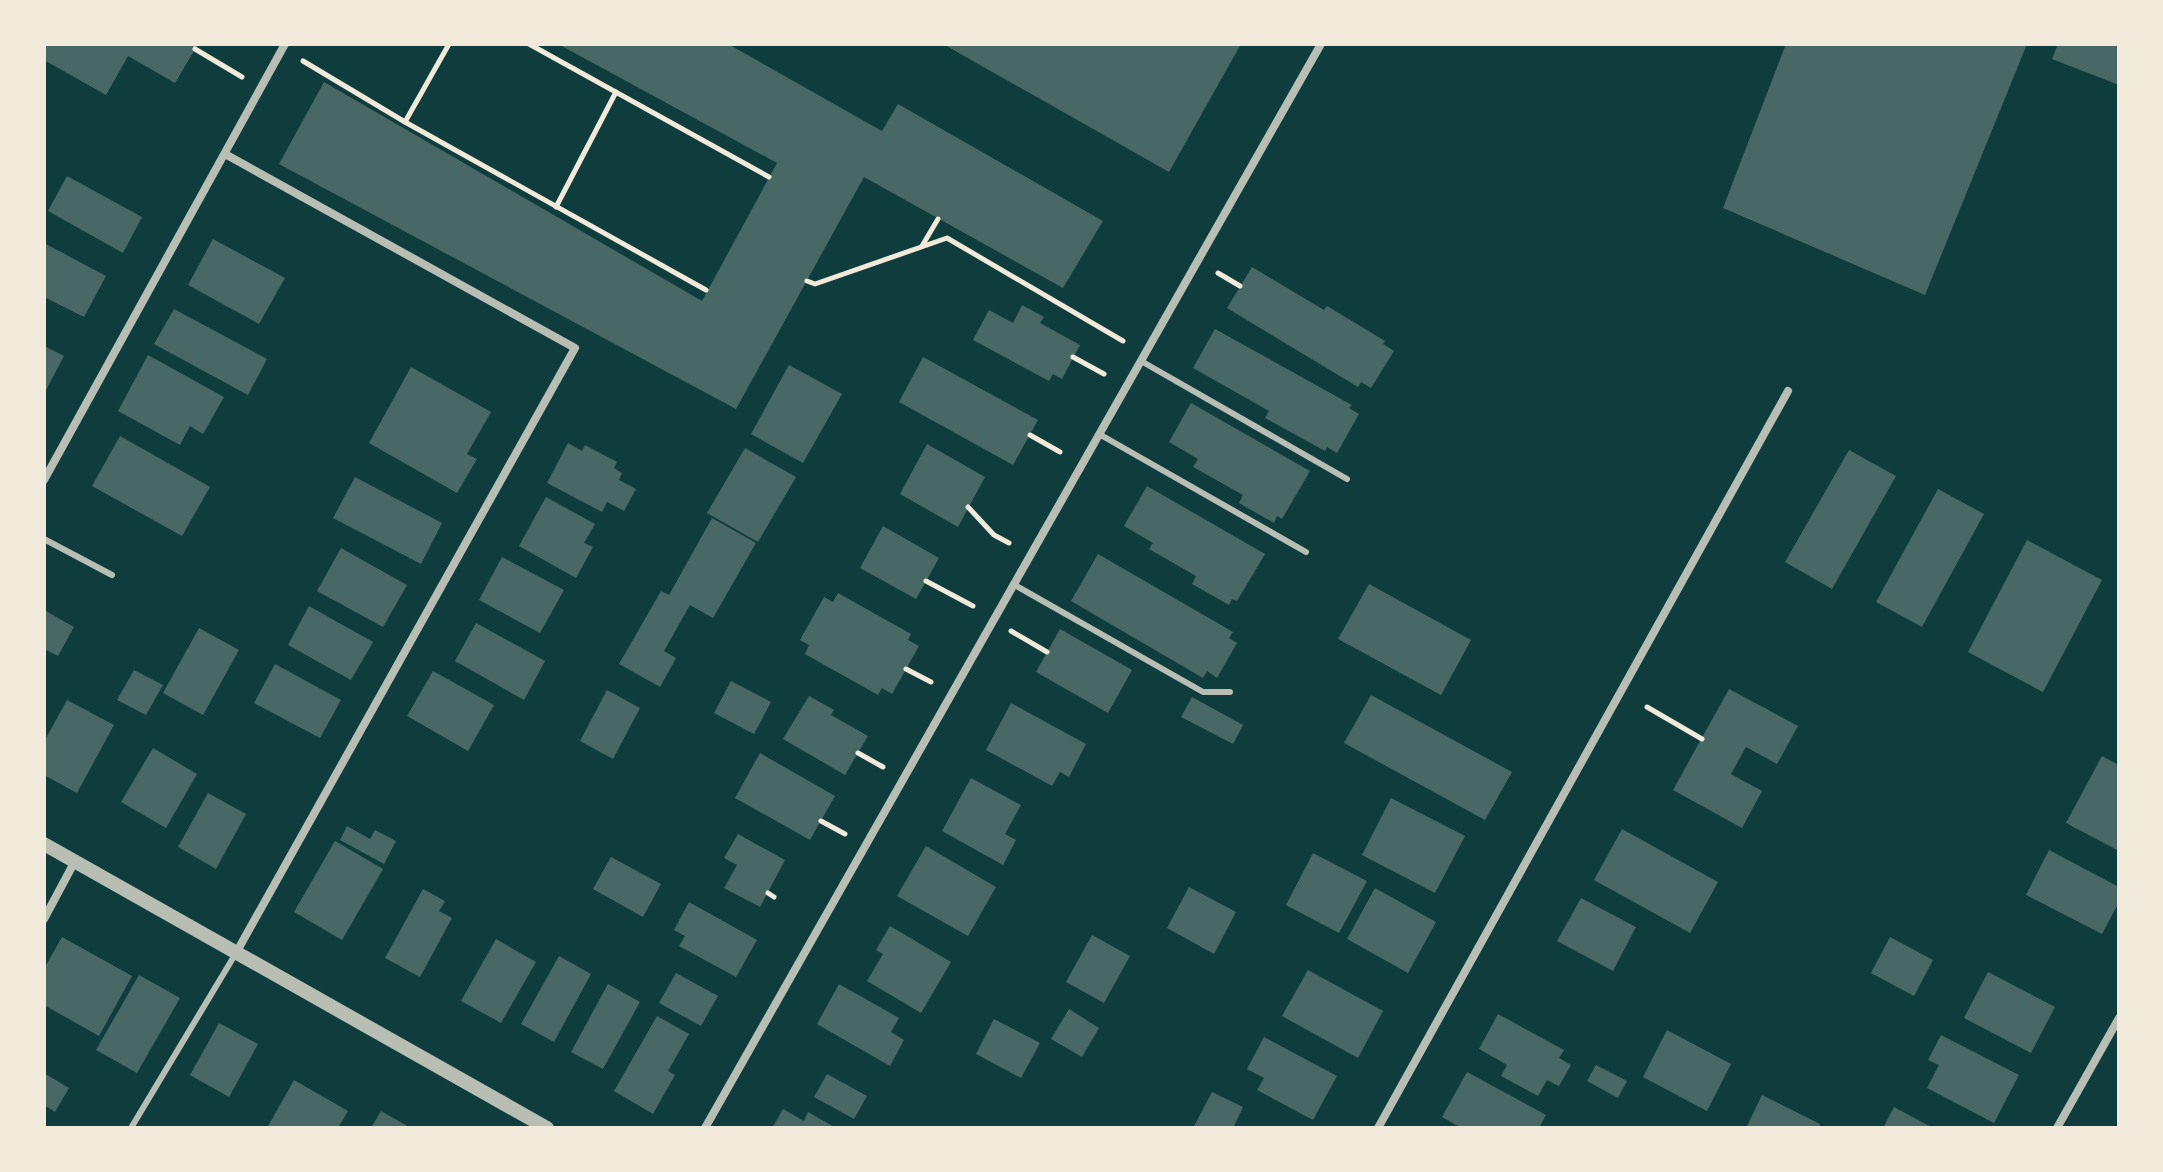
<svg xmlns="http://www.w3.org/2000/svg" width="2163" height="1172" font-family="Roboto,sans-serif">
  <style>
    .building { fill: #486865 }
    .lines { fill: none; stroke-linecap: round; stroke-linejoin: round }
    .path { stroke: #f1e9da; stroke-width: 5 }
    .service { stroke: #b8beb3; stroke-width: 6 }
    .minor { stroke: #b8beb3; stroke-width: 8 }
    .tertiary { stroke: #b8beb3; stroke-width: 14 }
  </style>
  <rect width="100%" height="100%" fill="#0f3d3e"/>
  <g class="building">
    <path d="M44,44H198L175,83L128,56L106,95L44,60Z"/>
    <path d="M558,44H728L882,131L898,104L1103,221L1063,288L864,177L736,409L279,164L324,82L702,301L777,163Z"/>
    <path d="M943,44H1241L1169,172Z"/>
    <path d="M1786,44H2027L1925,295L1723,208Z"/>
    <path d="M2058,44H2119V85L2052,59Z"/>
    <path d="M67,176L142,217L123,253L48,211Z"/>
    <path d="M213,239L285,278L259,324L188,285Z"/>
    <path d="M44,243L106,276L84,317L44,297Z"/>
    <path d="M1252,267L1324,310L1327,306L1385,341L1383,344L1394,351L1371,388L1361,382L1358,387L1227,308Z"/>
    <path d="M1022,305L1044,317L1040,323L1080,345L1062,379L1053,374L1049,381L973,340L989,310L1013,323Z"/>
    <path d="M174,309L267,359L248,395L154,344Z"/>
    <path d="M1215,329L1352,405L1349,408L1359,414L1337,453L1327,447L1325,451L1265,418L1269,411L1193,368Z"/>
    <path d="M44,346L64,356L44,394Z"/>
    <path d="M148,355L224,397L203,434L190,426L180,445L118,411Z"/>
    <path d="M923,357L1038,420L1013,465L899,402Z"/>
    <path d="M789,365L842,394L803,463L751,434Z"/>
    <path d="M411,367L491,412L467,454L477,459L457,493L369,443Z"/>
    <path d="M1191,403L1310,471L1282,519L1277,516L1274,523L1239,503L1243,495L1193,467L1198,459L1169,442Z"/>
    <path d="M120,436L210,487L182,536L92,486Z"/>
    <path d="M568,443L582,451L585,445L617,462L614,468L622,473L619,480L636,489L624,511L607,502L602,512L547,483Z"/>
    <path d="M927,444L985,477L958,527L900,494Z"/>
    <path d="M745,448L796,477L758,542L707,513Z"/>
    <path d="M1849,450L1896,476L1832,589L1785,562Z"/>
    <path d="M355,477L442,523L421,564L333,518Z"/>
    <path d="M1147,486L1265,554L1237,601L1232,599L1229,605L1192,584L1196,576L1149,549L1153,543L1124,526Z"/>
    <path d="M1938,489L1984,514L1922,627L1876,602Z"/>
    <path d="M546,497L595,524L584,543L593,547L576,578L519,546Z"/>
    <path d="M712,518L756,543L713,618L690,605L664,651L676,658L660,687L619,664L661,591L669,595Z"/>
    <path d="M883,526L939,558L916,599L860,568Z"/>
    <path d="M2027,540L2102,580L2043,692L1968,652Z"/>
    <path d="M341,548L407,585L383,627L317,591Z"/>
    <path d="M1098,554L1233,632L1229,638L1237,643L1217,678L1207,671L1203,678L1071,601Z"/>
    <path d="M502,557L564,590L540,633L479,600Z"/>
    <path d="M1369,584L1471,640L1441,695L1338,639Z"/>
    <path d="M838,593L911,634L908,640L919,646L892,694L882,688L878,695L805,654L809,645L800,640L824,597L833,602Z"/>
    <path d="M309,606L373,642L351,680L288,645Z"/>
    <path d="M44,610L74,627L58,656L44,649Z"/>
    <path d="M476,623L545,661L524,700L455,661Z"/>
    <path d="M199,628L239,650L203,715L163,693Z"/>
    <path d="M1060,629L1132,670L1108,713L1036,672Z"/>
    <path d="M275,664L341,700L320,738L254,703Z"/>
    <path d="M134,670L163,685L146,715L117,700Z"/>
    <path d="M433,671L494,705L468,751L407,716Z"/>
    <path d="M731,681L771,702L754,734L714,713Z"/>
    <path d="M1729,689L1798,726L1777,764L1746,747L1731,774L1762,791L1742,828L1673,790Z"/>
    <path d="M607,690L640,708L613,759L580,741Z"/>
    <path d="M1371,695L1512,772L1485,820L1344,743Z"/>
    <path d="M809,696L834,710L831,715L868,736L845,775L783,739Z"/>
    <path d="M1192,697L1243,725L1233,744L1181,717Z"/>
    <path d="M67,700L114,725L77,793L44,775V742Z"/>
    <path d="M1011,703L1086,744L1069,777L1060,772L1052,786L986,750Z"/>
    <path d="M153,748L197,774L166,828L121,802Z"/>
    <path d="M760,753L835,796L810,840L735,798Z"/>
    <path d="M2102,756L2119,765V851L2066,823Z"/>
    <path d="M971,778L1021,805L1005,834L1016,840L1003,865L942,831Z"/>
    <path d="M208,793L246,814L216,869L178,847Z"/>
    <path d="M1391,798L1465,836L1435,893L1362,855Z"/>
    <path d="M347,826L370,839L375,830L396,841L384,864L340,840Z"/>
    <path d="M1622,829L1718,882L1690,933L1594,880Z"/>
    <path d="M738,834L785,860L760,907L724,888L737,865L724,858Z"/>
    <path d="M335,841L383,869L342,940L294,912Z"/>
    <path d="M926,846L996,887L968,936L897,896Z"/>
    <path d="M2049,850L2119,887V902L2102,934L2026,895Z"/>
    <path d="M1313,853L1367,881L1339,933L1286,905Z"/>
    <path d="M611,857L661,884L643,917L593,889Z"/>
    <path d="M1189,887L1236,912L1214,954L1167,928Z"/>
    <path d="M1375,888L1436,922L1408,973L1347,939Z"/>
    <path d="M423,889L445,901L439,911L452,918L420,977L385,958Z"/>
    <path d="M1581,898L1636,927L1613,971L1557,941Z"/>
    <path d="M689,902L757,940L736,977L679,946L685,936L674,930Z"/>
    <path d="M890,926L951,962L921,1013L867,981L883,954L876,950Z"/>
    <path d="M1092,935L1130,956L1104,1003L1066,982Z"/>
    <path d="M62,937L132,976L99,1036L44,1005V969Z"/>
    <path d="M1890,937L1933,960L1914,996L1871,973Z"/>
    <path d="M496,939L536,962L501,1023L461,1001Z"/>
    <path d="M559,956L591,974L554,1042L521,1024Z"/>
    <path d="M1308,970L1383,1011L1358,1058L1282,1016Z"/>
    <path d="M1988,972L2055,1007L2031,1053L1964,1018Z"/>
    <path d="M676,973L718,996L701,1026L659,1003Z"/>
    <path d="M139,975L180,998L137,1073L96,1050Z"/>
    <path d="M608,984L640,1002L603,1069L571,1052Z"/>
    <path d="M839,984L899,1018L891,1032L904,1040L890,1066L817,1024Z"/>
    <path d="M1069,1009L1099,1028L1082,1057L1051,1039Z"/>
    <path d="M1498,1014L1564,1050L1559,1058L1571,1065L1559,1086L1547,1080L1538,1096L1501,1076L1507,1065L1479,1049Z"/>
    <path d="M657,1016L689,1034L668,1071L675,1075L653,1114L614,1091Z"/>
    <path d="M994,1019L1040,1043L1021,1078L976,1054Z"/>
    <path d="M219,1023L258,1044L229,1097L190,1075Z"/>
    <path d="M1667,1030L1731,1064L1707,1111L1643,1077Z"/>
    <path d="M1941,1035L2019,1075L1994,1123L1927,1088L1939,1065L1928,1060Z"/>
    <path d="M1264,1037L1337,1076L1313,1120L1257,1090L1264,1078L1247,1069Z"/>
    <path d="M1596,1065L1627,1081L1618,1098L1587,1081Z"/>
    <path d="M1467,1072L1546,1115L1539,1128H1461L1442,1117Z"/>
    <path d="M44,1073L69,1088L55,1112L44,1105Z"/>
    <path d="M827,1074L867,1096L854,1119L814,1097Z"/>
    <path d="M294,1080L348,1111L338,1128H267Z"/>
    <path d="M1212,1092L1243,1107L1233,1128H1193Z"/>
    <path d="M1762,1095L1820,1124L1819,1128H1746Z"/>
    <path d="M1894,1107L1933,1128H1883Z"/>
    <path d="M783,1109L804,1121L808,1112L836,1128H772Z"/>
    <path d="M381,1111L411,1128H371Z"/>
  </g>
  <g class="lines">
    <g class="path">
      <path d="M529,44L769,177"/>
      <path d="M195,49L242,77"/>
      <path d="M303,61L405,122L706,290"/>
      <path d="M405,122L449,44"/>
      <path d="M556,207L616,92"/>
      <path d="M922,246L938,219"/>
      <path d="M1218,273L1240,286"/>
      <path d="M807,281L815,284L947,238L1123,341"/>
      <path d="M1073,357L1104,374"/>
      <path d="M1030,435L1060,452"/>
      <path d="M968,507L994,535L1009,543"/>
      <path d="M926,581L973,606"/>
      <path d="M1011,631L1047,652"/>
      <path d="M906,669L931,682"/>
      <path d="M1647,707L1702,739"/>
      <path d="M858,753L883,767"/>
      <path d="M821,821L845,834"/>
      <path d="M768,893L774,897"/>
    </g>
    <g class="service">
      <path d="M1141,361L1347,479"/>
      <path d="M1099,434L1306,552"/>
      <path d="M44,539L112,575"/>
      <path d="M1013,584L1203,692H1230"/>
      <path d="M131,1128L236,953"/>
    </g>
    <g class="minor">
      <path d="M225,154L575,348L236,953"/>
      <path d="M44,480L285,44"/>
      <path d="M44,919L75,861"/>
      <path d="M705,1128L1321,44"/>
      <path d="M1378,1128L1788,391"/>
      <path d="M2057,1128L2119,1018"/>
    </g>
    <path class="tertiary" d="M44,844L547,1128"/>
  </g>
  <rect width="2163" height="1172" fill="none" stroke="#f1e9da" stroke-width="92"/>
</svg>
